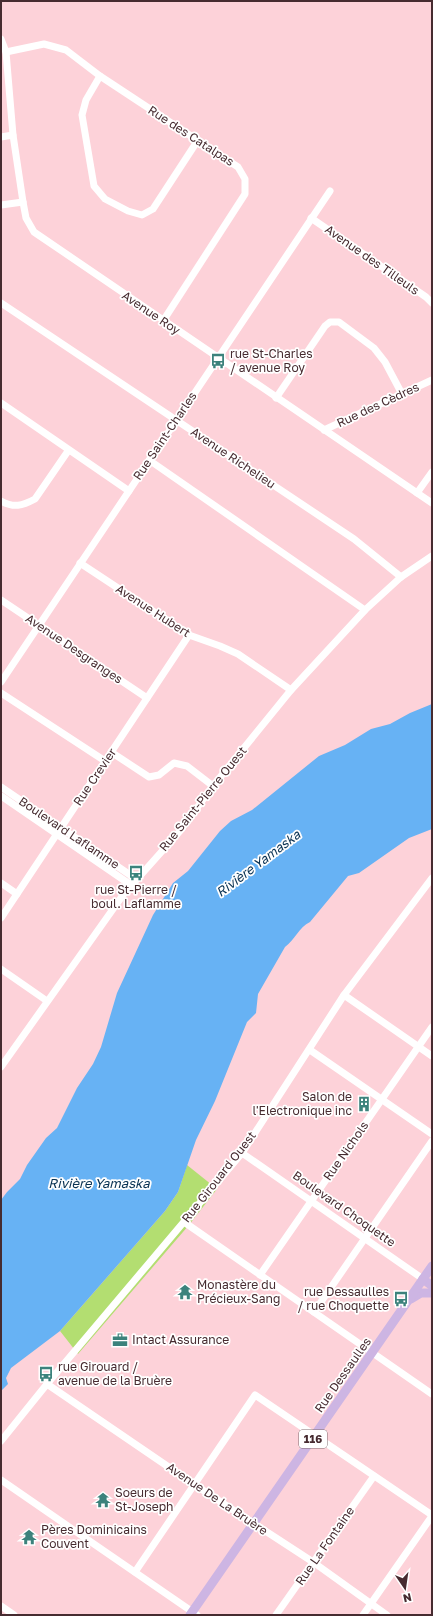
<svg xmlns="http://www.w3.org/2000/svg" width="433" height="1616" font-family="'Golos Text',sans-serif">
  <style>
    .green { fill: #b3de71 }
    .water { fill: #67b2f4 }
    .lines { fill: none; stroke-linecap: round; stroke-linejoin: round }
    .minor { stroke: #fff; stroke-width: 7 }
    .major { stroke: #cdb5e3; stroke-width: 9 }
    .labels { text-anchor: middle; stroke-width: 3.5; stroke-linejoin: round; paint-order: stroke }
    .shield { fill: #fff; stroke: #7e6b6e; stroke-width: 1 }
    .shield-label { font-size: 11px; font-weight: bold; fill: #462b30 }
    .street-label { font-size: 12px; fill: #462b30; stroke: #fff }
    .poi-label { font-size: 12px; fill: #462b30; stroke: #fff; text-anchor: start }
    .water-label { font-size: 13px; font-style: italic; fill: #093253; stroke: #fff }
  </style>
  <rect width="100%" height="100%" fill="#fdd2d9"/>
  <path class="green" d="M187,1165L217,1189L189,1225L78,1354L60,1331L165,1211L178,1192Z"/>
  <path class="water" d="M432,704V829L409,838L359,873L348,876L310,922C299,927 295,940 285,947L258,994L256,1013L247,1022L215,1101L196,1140L178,1192L165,1211L60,1331L11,1368L6,1378L8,1384L1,1391V1200L7,1192L20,1179L27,1165L46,1138L57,1128L77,1088L93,1064L101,1047L117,993L153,915L173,883L188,871L220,831L231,821L252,810L319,756L345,745L371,729L390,724L410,713Z"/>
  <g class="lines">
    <g class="minor">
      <path d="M1,39L6,52L13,135L23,202L26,218L34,232L432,503"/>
      <path d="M6,52L44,44L66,50L100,76L238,167L245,179V194L163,321"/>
      <path d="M100,76L86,100L82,115L94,186L105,199L128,211L142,215L153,209L198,140"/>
      <path d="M1,137L13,135"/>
      <path d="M1,205L23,202"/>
      <path d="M311,218L426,297L432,303"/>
      <path d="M1,303L354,539L401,577"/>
      <path d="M276,398L325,326L330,322H339L374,348L385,362L402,394"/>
      <path d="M1,403L129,491"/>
      <path d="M324,430L432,380"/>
      <path d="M149,460L365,610"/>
      <path d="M417,493L432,472"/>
      <path d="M1,501C14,508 22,506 35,499L68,451"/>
      <path d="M80,563L189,635L220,646L238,654L291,690"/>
      <path d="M1,600L147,698"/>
      <path d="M1,682L330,191"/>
      <path d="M1,693L105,761"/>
      <path d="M111,752L149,777L159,775L174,763L187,766L213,786"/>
      <path d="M1,787L136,879"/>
      <path d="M1,796L131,885"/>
      <path d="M1,883L17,894"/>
      <path d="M1,918L189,635"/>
      <path d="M1,969L47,1001"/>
      <path d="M344,995L432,1056"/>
      <path d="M310,1050L432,1134"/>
      <path d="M1,1067L123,895L180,831L213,786L291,690L365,610L401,577L432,556"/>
      <path d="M242,1153L423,1279"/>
      <path d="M184,1222L432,1394"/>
      <path d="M260,1275L432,1027"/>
      <path d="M314,1312L432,1141"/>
      <path d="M47,1384L195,1485L313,1562L387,1615"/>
      <path d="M1,1441L47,1384L242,1153L344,995L432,878"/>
      <path d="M1,1480L197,1615"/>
      <path d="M135,1572L255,1395L432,1515"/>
      <path d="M1,1606L14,1615"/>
      <path d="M276,1615L374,1476"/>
      <path d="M363,1615L432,1516"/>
    </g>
    <g class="major">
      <path d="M423,1279L432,1286"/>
      <path d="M411,1299L421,1293H432"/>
      <path d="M190,1615L432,1266"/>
    </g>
  </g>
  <defs>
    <g id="bus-bare" transform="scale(1.2)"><path d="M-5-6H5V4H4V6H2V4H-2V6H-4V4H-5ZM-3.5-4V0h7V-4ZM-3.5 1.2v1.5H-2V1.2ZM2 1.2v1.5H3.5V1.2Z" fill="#3c827c" stroke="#fff" stroke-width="2.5" paint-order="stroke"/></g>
    <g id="building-bare" transform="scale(1.2)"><path d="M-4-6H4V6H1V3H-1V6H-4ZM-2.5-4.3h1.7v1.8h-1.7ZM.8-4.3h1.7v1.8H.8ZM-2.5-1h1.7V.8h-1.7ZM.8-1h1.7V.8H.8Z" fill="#3c827c" stroke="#fff" stroke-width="2.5" paint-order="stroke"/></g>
    <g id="temple-bare" transform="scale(1.2)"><path d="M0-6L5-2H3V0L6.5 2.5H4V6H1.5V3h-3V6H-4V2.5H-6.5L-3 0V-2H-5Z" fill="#3c827c" stroke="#fff" stroke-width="2.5" paint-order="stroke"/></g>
    <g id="office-bare" transform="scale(1.2)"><path d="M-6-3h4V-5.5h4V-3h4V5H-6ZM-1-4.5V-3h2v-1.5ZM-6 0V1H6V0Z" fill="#3c827c" stroke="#fff" stroke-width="2.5" paint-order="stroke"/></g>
  </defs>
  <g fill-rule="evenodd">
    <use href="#bus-bare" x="218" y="361"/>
    <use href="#bus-bare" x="136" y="873"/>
    <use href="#building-bare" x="364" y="1104"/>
    <use href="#temple-bare" x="185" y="1292"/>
    <use href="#bus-bare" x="401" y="1299"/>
    <use href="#office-bare" x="120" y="1340"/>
    <use href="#bus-bare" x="46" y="1374"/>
    <use href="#temple-bare" x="103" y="1500"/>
    <use href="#temple-bare" x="29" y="1537"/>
  </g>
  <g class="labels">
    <rect class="shield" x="299" y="1430" width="28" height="18" rx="3"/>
    <g class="shield-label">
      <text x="313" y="1443">116</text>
    </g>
    <g class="street-label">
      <text transform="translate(191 136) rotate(33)" y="4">Rue des Catalpas</text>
      <text transform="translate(372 260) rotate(35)" y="4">Avenue des Tilleuls</text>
      <text transform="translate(151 313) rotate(34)" y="4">Avenue Roy</text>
      <text transform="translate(378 405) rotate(-25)" y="4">Rue des Cèdres</text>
      <text transform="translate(165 436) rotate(-56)" y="4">Rue Saint-Charles</text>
      <text transform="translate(233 458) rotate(34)" y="4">Avenue Richelieu</text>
      <text transform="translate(153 611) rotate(33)" y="4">Avenue Hubert</text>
      <text transform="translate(74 649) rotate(34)" y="4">Avenue Desgranges</text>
      <text transform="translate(95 777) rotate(-56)" y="4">Rue Crevier</text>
      <text transform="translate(203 799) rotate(-51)" y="4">Rue Saint-Pierre Ouest</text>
      <text transform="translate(69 833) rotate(34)" y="4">Boulevard Laflamme</text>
      <text transform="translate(346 1151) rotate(-55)" y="4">Rue Nichols</text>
      <text transform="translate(219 1177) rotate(-52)" y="4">Rue Girouard Ouest</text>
      <text transform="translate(344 1209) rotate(35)" y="4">Boulevard Choquette</text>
      <text transform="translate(343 1375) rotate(-55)" y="4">Rue Dessaulles</text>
      <text transform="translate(217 1499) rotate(34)" y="4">Avenue De La Bruère</text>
      <text transform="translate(325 1546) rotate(-55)" y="4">Rue La Fontaine</text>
    </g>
    <g class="poi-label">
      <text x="230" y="358">rue St-Charles<tspan x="230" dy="14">/ avenue Roy</tspan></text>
      <text x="136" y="894" text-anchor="middle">rue St-Pierre /<tspan x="136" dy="14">boul. Laflamme</tspan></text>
      <text x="352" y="1101" text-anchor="end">Salon de<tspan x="352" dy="14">l'Electronique inc</tspan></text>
      <text x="197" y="1289">Monastère du<tspan x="197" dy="14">Précieux-Sang</tspan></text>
      <text x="389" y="1296" text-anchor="end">rue Dessaulles<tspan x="389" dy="14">/ rue Choquette</tspan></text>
      <text x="132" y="1344">Intact Assurance</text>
      <text x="58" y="1371">rue Girouard /<tspan x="58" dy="14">avenue de la Bruère</tspan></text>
      <text x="115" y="1497">Soeurs de<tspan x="115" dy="14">St-Joseph</tspan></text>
      <text x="41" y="1534">Pères Dominicains<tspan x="41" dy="14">Couvent</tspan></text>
    </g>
    <g class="water-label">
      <text transform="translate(258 863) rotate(-37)" y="5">Rivière Yamaska</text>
      <text x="99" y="1188">Rivière Yamaska</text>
    </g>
  </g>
  <rect width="433" height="1616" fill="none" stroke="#462b30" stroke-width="4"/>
  <g transform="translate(405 1588) rotate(167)" stroke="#ffffff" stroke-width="3" paint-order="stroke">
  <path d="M0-3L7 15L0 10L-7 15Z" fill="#462b30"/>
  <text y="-6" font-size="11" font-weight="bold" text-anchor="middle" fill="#462b30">N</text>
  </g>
</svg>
